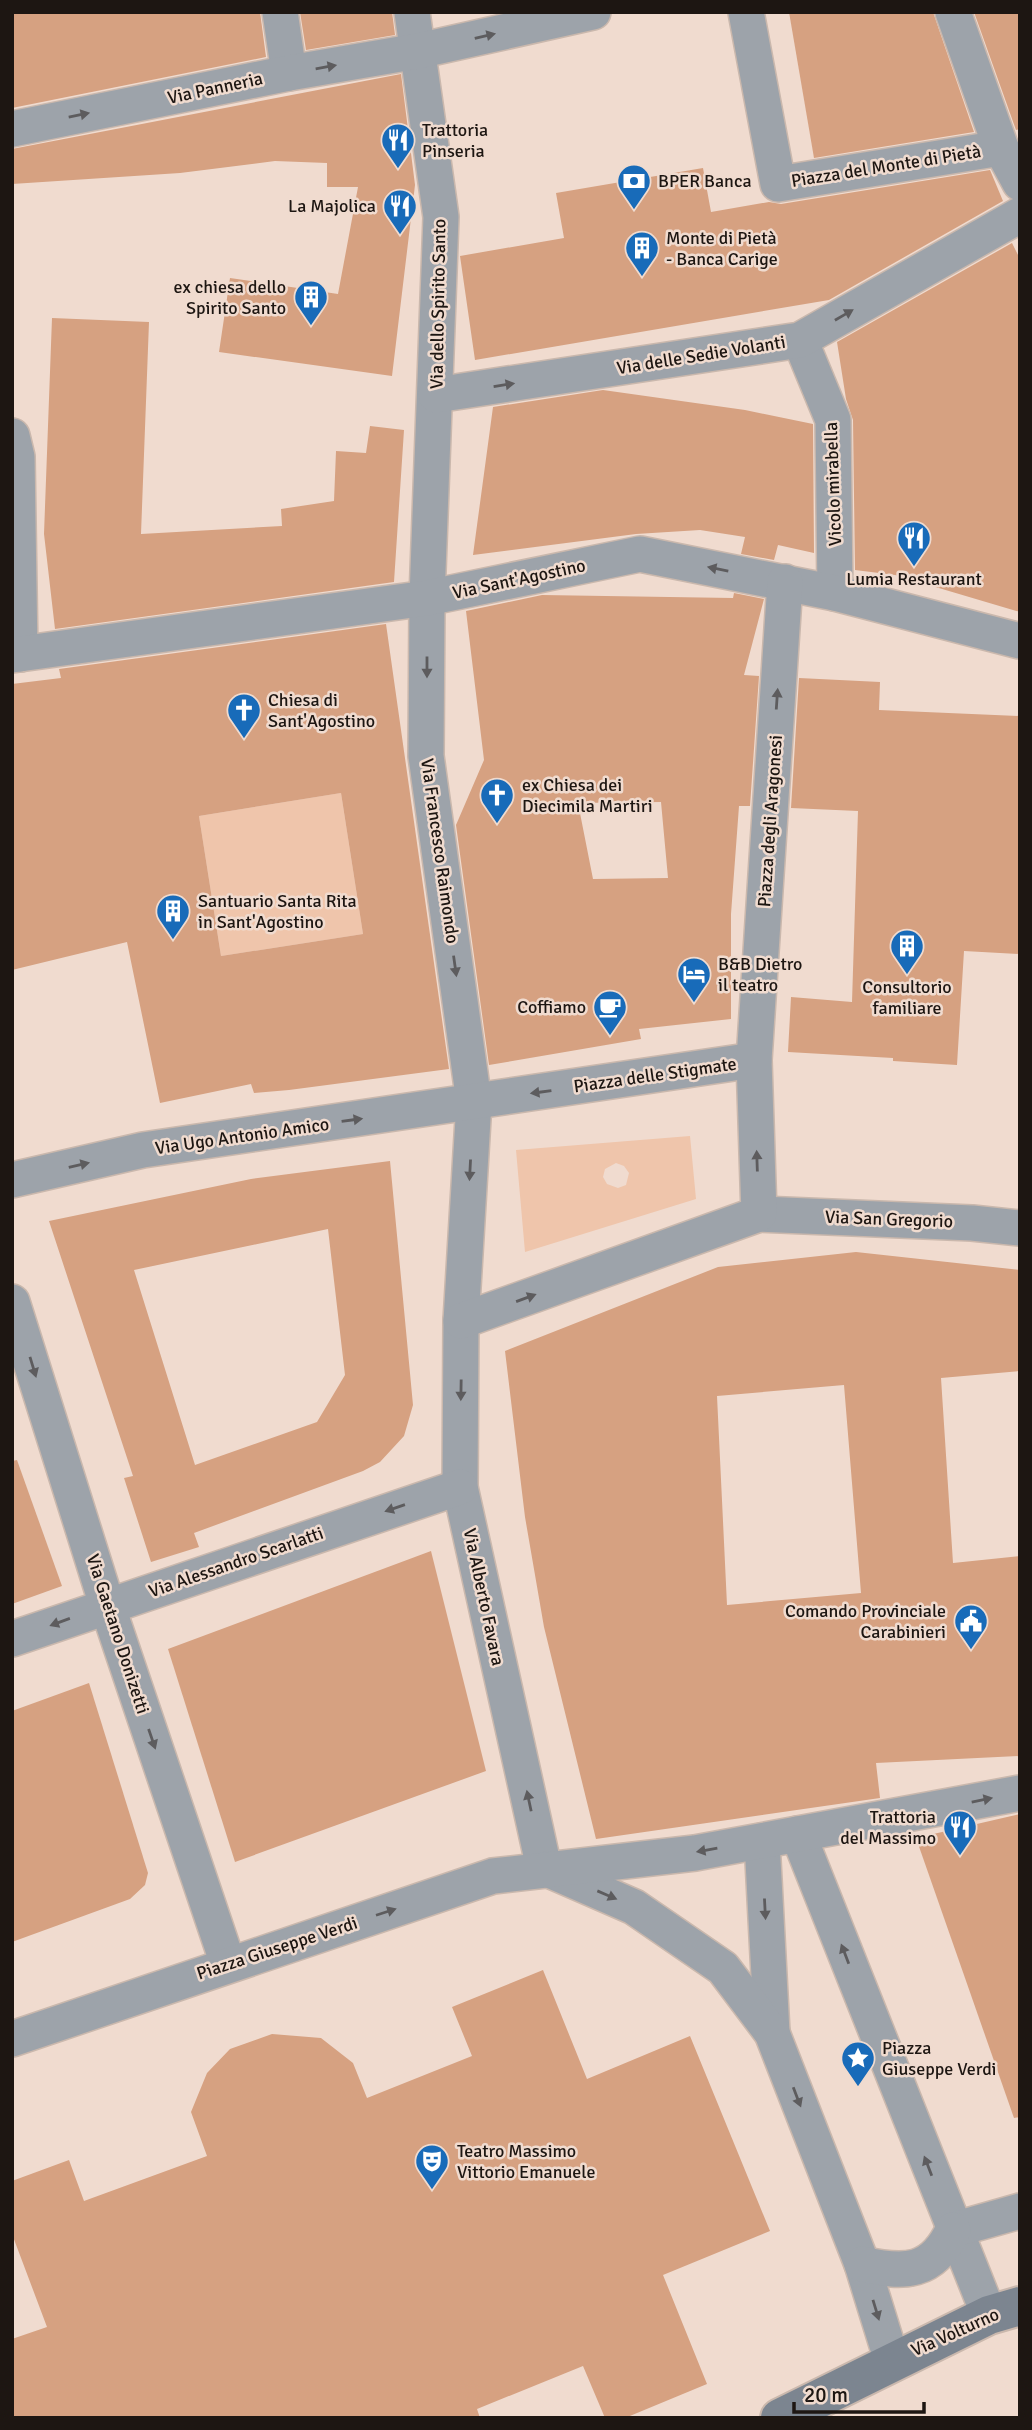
<svg xmlns="http://www.w3.org/2000/svg" width="1032" height="2430" font-family="Signika,sans-serif">
  <style>
    .green { fill: #efc5ab; fill-rule: evenodd }
    .building { fill: #d6a181; fill-rule: evenodd }
    .lines { fill: none; stroke-linecap: round; stroke-linejoin: round }
    .street-casing { stroke: #cab8ad; stroke-width: 38 }
    .secondary-casing { stroke: #cab8ad; stroke-width: 42 }
    .street { stroke: #9da3aa; stroke-width: 35 }
    .secondary { stroke: #7c8590; stroke-width: 38 }
    .oneway { fill: #5d5c5e }
    .labels { text-anchor: middle; stroke-width: 5; stroke-linejoin: round; paint-order: stroke }
    .street-label { font-size: 18px; fill: #1d1612; stroke: #f0dbcf }
    .poi-label { font-size: 18px; fill: #1d1612; stroke: #f0dbcf; text-anchor: start }
  </style>
  <rect width="100%" height="100%" fill="#f0dbcf"/>
  <g class="green">
    <path d="M341,793L363,934L221,956L199,816Z"/>
    <path d="M690,1136L696,1199L525,1252L516,1150ZM616,1163L624,1166L629,1173L626,1185L618,1188L607,1184L603,1177L605,1169Z"/>
  </g>
  <g class="building">
    <path d="M12,12H260L266,57L12,108Z"/>
    <path d="M300,12H392L395,35L306,50Z"/>
    <path d="M789,12H933L974,132L814,158Z"/>
    <path d="M974,12H1020V129L1016,130Z"/>
    <path d="M401,74L415,185L392,376L219,352L230,278L338,294L358,187H327V163L275,161L180,173L12,184V149Z"/>
    <path d="M703,168L711,212L769,202L781,204L990,170L1003,201L829,300L475,360L460,256L564,238L556,193Z"/>
    <path d="M1012,243L1020,259V612L895,575L855,570L853,420L846,399L837,342Z"/>
    <path d="M52,318L149,322L141,534L282,526L281,509L334,501L336,451L366,453L370,426L404,430L394,582L55,629L44,534Z"/>
    <path d="M603,390L745,410L813,424L814,553L778,545L774,560L741,554L745,537L700,530L636,534L473,555L493,407Z"/>
    <path d="M734,593L764,599L744,675L759,676L750,806H739L731,914V1019L639,1029L641,1039L489,1065L456,825L484,760L466,611L542,595L733,598ZM661,802L668,878L593,879L578,803Z"/>
    <path d="M386,624L449,1069L289,1090L254,1093L251,1084L160,1103L127,942L12,970V684L61,678L59,669ZM341,793L363,934L221,956L199,816Z"/>
    <path d="M799,678L880,682L879,710L1020,716V954L964,951L957,1065L893,1061V1058L788,1052L791,997L852,1002L858,811L791,808Z"/>
    <path d="M390,1161L413,1405L404,1436L380,1462L363,1471L194,1533L199,1547L151,1562L124,1478L133,1476L49,1221L251,1179ZM328,1229L345,1375L317,1422L195,1465L134,1270Z"/>
    <path d="M856,1252L1020,1270V1371L941,1378L953,1563L1020,1556V1756L876,1763L880,1798L596,1839L544,1627L525,1517L505,1351L718,1267ZM844,1385L861,1593L727,1605L717,1396Z"/>
    <path d="M17,1460L62,1586L12,1604V1461Z"/>
    <path d="M431,1551L486,1771L235,1862L168,1649Z"/>
    <path d="M89,1683L148,1873L145,1885L130,1899L12,1942V1711Z"/>
    <path d="M1020,1814V2117L1014,2118L916,1838Z"/>
    <path d="M543,1970L587,2079L690,2036L770,2231L663,2275L707,2384L625,2418H605L583,2366L477,2409L480,2418H12V2339L47,2327L12,2234V2181L69,2160L84,2201L207,2156L191,2112L207,2073L230,2049L272,2034L321,2038L353,2063L367,2098L472,2056L452,2007Z"/>
  </g>
  <g class="lines">
    <g class="street-casing">
      <g id="street">
        <path d="M280,12L289,73"/>
        <path d="M412,12L441,217L427,598L426,756L474,1102L461,1321L460,1487L544,1868"/>
        <path d="M746,12L778,184L1001,148"/>
        <path d="M953,12L1001,148L1020,183"/>
        <path d="M12,129L289,73L418,51L593,12"/>
        <path d="M800,340L833,420L835,593"/>
        <path d="M436,395L800,340L1020,215"/>
        <path d="M12,436L17,457L20,654"/>
        <path d="M12,655L427,598L640,554L835,593L1020,641"/>
        <path d="M12,1180L143,1150L754,1060"/>
        <path d="M759,1214L972,1223L1020,1228"/>
        <path d="M12,1302L107,1605L228,1964"/>
        <path d="M461,1321L759,1214L754,1060L785,582"/>
        <path d="M12,1639L460,1487"/>
        <path d="M798,1834L989,2315"/>
        <path d="M762,1841L772,2033"/>
        <path d="M547,1869L634,1907L723,1968L772,2033L862,2264L892,2361"/>
        <path d="M12,2039L493,1876L695,1853L1020,1793"/>
        <path d="M953,2230L1020,2211"/>
        <path d="M862,2264C905,2274 933,2273 953,2230"/>
      </g>
    </g>
    <g class="secondary-casing">
      <path id="secondary" d="M780,2418L989,2315L1020,2306"/>
    </g>
    <use href="#street" class="street"/>
    <use href="#secondary" class="secondary"/>
  </g>
  <defs><path id="oneway-solid" d="M-6-.8H1V-3.2L6.5 0L1 3.2V.8H-6Z" transform="scale(1.75)"/></defs>
  <g class="oneway">
    <use href="#oneway-solid" transform="translate(485 36) rotate(-13)"/>
    <use href="#oneway-solid" transform="translate(326 67) rotate(-10)"/>
    <use href="#oneway-solid" transform="translate(79 115) rotate(-11)"/>
    <use href="#oneway-solid" transform="translate(844 315) rotate(-30)"/>
    <use href="#oneway-solid" transform="translate(504 385) rotate(-9)"/>
    <use href="#oneway-solid" transform="translate(718 569) rotate(-169)"/>
    <use href="#oneway-solid" transform="translate(427 667) rotate(90)"/>
    <use href="#oneway-solid" transform="translate(777 699) rotate(-86)"/>
    <use href="#oneway-solid" transform="translate(455 966) rotate(82)"/>
    <use href="#oneway-solid" transform="translate(541 1092) rotate(172)"/>
    <use href="#oneway-solid" transform="translate(352 1120) rotate(-8)"/>
    <use href="#oneway-solid" transform="translate(757 1161) rotate(-92)"/>
    <use href="#oneway-solid" transform="translate(79 1165) rotate(-13)"/>
    <use href="#oneway-solid" transform="translate(470 1170) rotate(93)"/>
    <use href="#oneway-solid" transform="translate(526 1298) rotate(-20)"/>
    <use href="#oneway-solid" transform="translate(33 1367) rotate(73)"/>
    <use href="#oneway-solid" transform="translate(461 1390) rotate(91)"/>
    <use href="#oneway-solid" transform="translate(395 1508) rotate(161)"/>
    <use href="#oneway-solid" transform="translate(60 1622) rotate(160)"/>
    <use href="#oneway-solid" transform="translate(152 1739) rotate(71)"/>
    <use href="#oneway-solid" transform="translate(982 1800) rotate(-11)"/>
    <use href="#oneway-solid" transform="translate(529 1801) rotate(-102)"/>
    <use href="#oneway-solid" transform="translate(707 1850) rotate(170)"/>
    <use href="#oneway-solid" transform="translate(607 1895) rotate(23)"/>
    <use href="#oneway-solid" transform="translate(765 1909) rotate(87)"/>
    <use href="#oneway-solid" transform="translate(386 1912) rotate(-18)"/>
    <use href="#oneway-solid" transform="translate(845 1954) rotate(-111)"/>
    <use href="#oneway-solid" transform="translate(797 2097) rotate(69)"/>
    <use href="#oneway-solid" transform="translate(928 2166) rotate(-111)"/>
    <use href="#oneway-solid" transform="translate(876 2310) rotate(73)"/>
  </g>
  <defs>
    <g id="restaurant-pin" transform="scale(1.75)"><path d="M0 17L-7.5 6A9.5 9.5 0 1 1 7.5 6Z" fill="#186bb9" stroke="#f0dbcf"/><path d="M-5-6h1v4h1v-4h1v4h1v-4h1v5L-1.5 .5V6h-2V.5L-5-1ZM5-6V6H3V1.5H1.5Q1.5-4 5-6Z" fill="#fff"/></g>
    <g id="bank-pin" transform="scale(1.75)"><path d="M0 17L-7.5 6A9.5 9.5 0 1 1 7.5 6Z" fill="#186bb9" stroke="#f0dbcf"/><path d="M-6-4H6V4H-6ZM0-2.3a2.3 2.3 0 1 0 0 4.6a2.3 2.3 0 1 0 0-4.6Z" fill="#fff"/></g>
    <g id="building-pin" transform="scale(1.75)"><path d="M0 17L-7.5 6A9.5 9.5 0 1 1 7.5 6Z" fill="#186bb9" stroke="#f0dbcf"/><path d="M-4-6H4V6H1V3H-1V6H-4ZM-2.5-4.3h1.7v1.8h-1.7ZM.8-4.3h1.7v1.8H.8ZM-2.5-1h1.7V.8h-1.7ZM.8-1h1.7V.8H.8Z" fill="#fff"/></g>
    <g id="church-pin" transform="scale(1.75)"><path d="M0 17L-7.5 6A9.5 9.5 0 1 1 7.5 6Z" fill="#186bb9" stroke="#f0dbcf"/><path d="M-1.2-6h2.4v3.5h3.3v2.4h-3.3V6h-2.4V-.1h-3.3v-2.4h3.3Z" fill="#fff"/></g>
    <g id="hotel-pin" transform="scale(1.75)"><path d="M0 17L-7.5 6A9.5 9.5 0 1 1 7.5 6Z" fill="#186bb9" stroke="#f0dbcf"/><path d="M-6-4.5h1.5V1H6V5H4.5V3h-9V5H-6ZM-4 0a1.8 1.8 0 1 1 3.6 0ZM.5 0V-2.5h3Q6-2.5 6 0Z" fill="#fff"/></g>
    <g id="cafe-pin" transform="scale(1.75)"><path d="M0 17L-7.5 6A9.5 9.5 0 1 1 7.5 6Z" fill="#186bb9" stroke="#f0dbcf"/><path d="M-5.5-4.5H6V0H3Q3 3.5 0 3.5H-2.5Q-5.5 3.5-5.5 0ZM3-3.2v2h1.7v-2ZM-6 4.5H4V6H-6Z" fill="#fff"/></g>
    <g id="civic-pin" transform="scale(1.75)"><path d="M0 17L-7.5 6A9.5 9.5 0 1 1 7.5 6Z" fill="#186bb9" stroke="#f0dbcf"/><path d="M-.6-6.5H3V-4.5H.6V-3L4-1V1h2V6H-6V1h2V-1L-.6-3ZM-1.2 2.5V6h2.4V2.5Z" fill="#fff"/></g>
    <g id="sight-pin" transform="scale(1.75)"><path d="M0 17L-7.5 6A9.5 9.5 0 1 1 7.5 6Z" fill="#186bb9" stroke="#f0dbcf"/><path d="M0-6L1.8-2.2L6-1.7L2.9 1.2L3.7 5.4L0 3.3L-3.7 5.4L-2.9 1.2L-6-1.7L-1.8-2.2Z" fill="#fff"/></g>
    <g id="theatre-pin" transform="scale(1.75)"><path d="M0 17L-7.5 6A9.5 9.5 0 1 1 7.5 6Z" fill="#186bb9" stroke="#f0dbcf"/><path d="M-5-5.5Q0-4 5-5.5V0Q5 5 0 6Q-5 5-5 0ZM-3.3-2.5H-1v1.5H-3.3ZM1-2.5H3.3v1.5H1ZM-2.8 1Q0 5.5 2.8 1Z" fill="#fff"/></g>
  </defs>
  <g fill-rule="evenodd">
    <use href="#restaurant-pin" x="398" y="140"/>
    <use href="#bank-pin" x="634" y="181"/>
    <use href="#restaurant-pin" x="400" y="206"/>
    <use href="#building-pin" x="642" y="248"/>
    <use href="#building-pin" x="311" y="297"/>
    <use href="#restaurant-pin" x="914" y="538"/>
    <use href="#church-pin" x="244" y="710"/>
    <use href="#church-pin" x="497" y="795"/>
    <use href="#building-pin" x="173" y="911"/>
    <use href="#building-pin" x="907" y="946"/>
    <use href="#hotel-pin" x="694" y="974"/>
    <use href="#cafe-pin" x="610" y="1007"/>
    <use href="#civic-pin" x="971" y="1621"/>
    <use href="#restaurant-pin" x="960" y="1827"/>
    <use href="#sight-pin" x="858" y="2058"/>
    <use href="#theatre-pin" x="432" y="2161"/>
  </g>
  <g class="labels">
    <g class="street-label">
      <text transform="translate(215 88) rotate(-12)" y="6">Via Panneria</text>
      <text transform="translate(886 166) rotate(-9)" y="6">Piazza del Monte di Pietà</text>
      <text transform="translate(438 304) rotate(-89)" y="6">Via dello Spirito Santo</text>
      <text transform="translate(701 355) rotate(-9)" y="6">Via delle Sedie Volanti</text>
      <text transform="translate(833 484) rotate(-92)" y="6">Vicolo mirabella</text>
      <text transform="translate(519 579) rotate(-12)" y="6">Via Sant'Agostino</text>
      <text transform="translate(770 821) rotate(-86)" y="6">Piazza degli Aragonesi</text>
      <text transform="translate(440 851) rotate(82)" y="6">Via Francesco Raimondo</text>
      <text transform="translate(655 1075) rotate(-8)" y="6">Piazza delle Stigmate</text>
      <text transform="translate(242 1136) rotate(-8)" y="6">Via Ugo Antonio Amico</text>
      <text transform="translate(889 1219) rotate(2)" y="6">Via San Gregorio</text>
      <text transform="translate(236 1562) rotate(-19)" y="6">Via Alessandro Scarlatti</text>
      <text transform="translate(484 1597) rotate(78)" y="6">Via Alberto Favara</text>
      <text transform="translate(118 1634) rotate(72)" y="6">Via Gaetano Donizetti</text>
      <text transform="translate(277 1948) rotate(-18)" y="6">Piazza Giuseppe Verdi</text>
      <text transform="translate(955 2332) rotate(-24)" y="6">Via Volturno</text>
    </g>
    <g class="poi-label">
      <text x="422" y="136">Trattoria<tspan x="422" dy="21">Pinseria</tspan></text>
      <text x="658" y="187">BPER Banca</text>
      <text x="376" y="212" text-anchor="end">La Majolica</text>
      <text x="666" y="244">Monte di Pietà<tspan x="666" dy="21">- Banca Carige</tspan></text>
      <text x="286" y="293" text-anchor="end">ex chiesa dello<tspan x="286" dy="21">Spirito Santo</tspan></text>
      <text x="914" y="585" text-anchor="middle">Lumia Restaurant</text>
      <text x="268" y="706">Chiesa di<tspan x="268" dy="21">Sant'Agostino</tspan></text>
      <text x="522" y="791">ex Chiesa dei<tspan x="522" dy="21">Diecimila Martiri</tspan></text>
      <text x="198" y="907">Santuario Santa Rita<tspan x="198" dy="21">in Sant'Agostino</tspan></text>
      <text x="718" y="970">B&amp;B Dietro<tspan x="718" dy="21">il teatro</tspan></text>
      <text x="907" y="993" text-anchor="middle">Consultorio<tspan x="907" dy="21">familiare</tspan></text>
      <text x="586" y="1013" text-anchor="end">Coffiamo</text>
      <text x="946" y="1617" text-anchor="end">Comando Provinciale<tspan x="946" dy="21">Carabinieri</tspan></text>
      <text x="936" y="1823" text-anchor="end">Trattoria<tspan x="936" dy="21">del Massimo</tspan></text>
      <text x="882" y="2054">Piazza<tspan x="882" dy="21">Giuseppe Verdi</tspan></text>
      <text x="457" y="2157">Teatro Massimo<tspan x="457" dy="21">Vittorio Emanuele</tspan></text>
    </g>
  </g>
  <rect width="1032" height="2430" fill="none" stroke="#1d1612" stroke-width="28"/>
  <path d="M794 2402v10h130v-10" fill="none" stroke="#1d1612" stroke-width="3.5"/>
  <text x="804" y="2402" font-size="21" fill="#1d1612" stroke="#f0dbcf" stroke-width="5" paint-order="stroke">20 m</text>
</svg>
